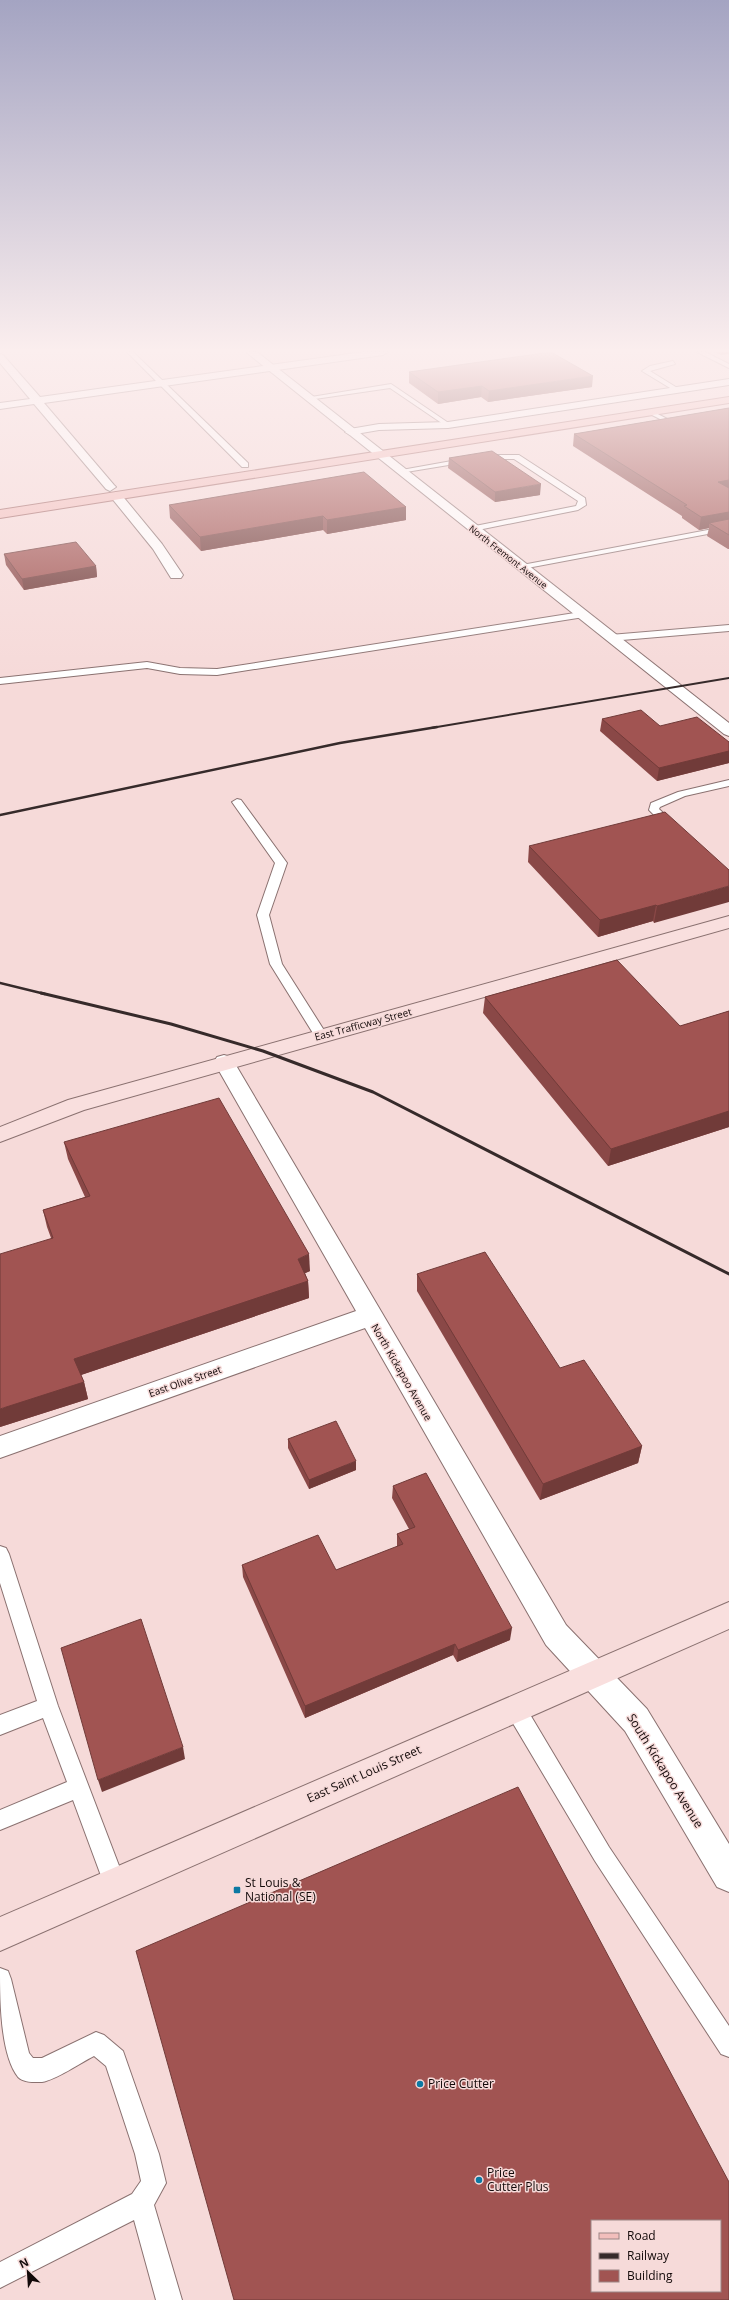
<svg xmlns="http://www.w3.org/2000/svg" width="729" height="2300" font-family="'Open Sans',sans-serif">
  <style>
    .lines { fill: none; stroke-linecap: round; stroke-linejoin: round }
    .service-casing { stroke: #8a7170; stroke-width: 2 }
    .minor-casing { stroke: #8a7170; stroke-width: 2 }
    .tertiary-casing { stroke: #8a7170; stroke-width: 2 }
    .secondary-casing { stroke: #8a7170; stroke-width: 2 }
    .primary-casing { stroke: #9e6361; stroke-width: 2 }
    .service { fill: #fff; fill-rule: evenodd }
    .minor { fill: #fff; fill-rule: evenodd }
    .tertiary { fill: #fff; fill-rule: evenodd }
    .secondary { fill: #f9dfde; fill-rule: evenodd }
    .primary { fill: #f2bebc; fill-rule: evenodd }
    .rail-far2 { stroke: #362a2a; stroke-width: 2 }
    .rail-far1 { stroke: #362a2a; stroke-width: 2.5 }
    .rail { stroke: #362a2a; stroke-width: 3 }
    .wall { fill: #8a4847 }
    .shaded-wall { fill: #713b39 }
    .building { fill: #a15452; stroke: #713b39; fill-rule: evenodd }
    .poi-dot { fill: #0c79a3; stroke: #f6dad9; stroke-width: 1.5 }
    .labels { text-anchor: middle; stroke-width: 3; stroke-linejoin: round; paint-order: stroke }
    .far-street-label { font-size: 9px; fill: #120909; stroke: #f6dad9 }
    .street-label { font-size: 10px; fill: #120909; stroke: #f6dad9 }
    .near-street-label { font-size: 12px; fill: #120909; stroke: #f6dad9 }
    .near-poi-label { font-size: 12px; fill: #120909; stroke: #f6dad9; text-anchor: start }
  </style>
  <rect width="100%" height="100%" fill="#f6dad9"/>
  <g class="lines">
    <g class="service-casing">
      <g id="service">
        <path d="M127,352H133L248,463V467H242Z"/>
        <path d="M697,352H705L729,364V368Z"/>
        <path d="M673,361L675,364L650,371L679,389V391H675L642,371L650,366Z"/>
        <path d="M391,384L450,424V426H446L390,388L308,400L305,398Z"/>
        <path d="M648,411H652L673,422L668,423L648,413Z"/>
        <path d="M485,455H519L585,498L586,505L578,510L473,531H470V527L576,506L578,501L514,459H485L400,473L396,471Z"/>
        <path d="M729,526V530L522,569L518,567L522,565Z"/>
        <path d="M581,612L584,613V617L217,675L180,674L147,668L0,684V678L147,662L180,668L217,669Z"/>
        <path d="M729,625V631L610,641L606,638L610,635Z"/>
        <path d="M729,780V786L685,796L660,807L659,809L676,825V829H668L649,810L651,803L678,792Z"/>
        <path d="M237,799L241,800L287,863L269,915L282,964L327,1035L326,1038H316L270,964L257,915L275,863L232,802Z"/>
        <path d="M0,1546L6,1548L9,1554L58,1706L126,1884L123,1892L115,1895L107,1892L73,1800L0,1830V1810L67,1782L43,1718L0,1735V1715L37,1701L0,1583Z"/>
        <path d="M515,1699L522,1701L609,1847L729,2026V2057L721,2054L595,1861L508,1715L505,1708L508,1701Z"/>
        <path d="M0,1968L8,1971L11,1979L29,2053L33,2058H42L96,2032L104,2035L123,2051L159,2154L166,2183L154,2205L182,2300H156L134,2220L0,2288V2262L132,2194L141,2181L135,2154L106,2066L94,2056C80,2063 56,2080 42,2082C35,2082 24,2083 18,2077C0,2054 0,1998 0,1968Z"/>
      </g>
    </g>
    <g class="minor-casing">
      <g id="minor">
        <path d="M363,352H388L383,355L44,403L114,485L116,487L110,491L106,489L34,404L0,409V403L30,399L0,363V354L3,355L40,397Z"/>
        <path d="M729,379V385L448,428L379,430L350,435L345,432L350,429L379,424L448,422Z"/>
        <path d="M116,492L120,493L162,544L183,575L181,578H171L153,549L110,496Z"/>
        <path d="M224,1055L231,1057L234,1062L566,1625L647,1709L729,1844V1892L717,1887L625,1731L546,1645L365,1328L0,1458V1436L356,1311L214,1062L217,1057Z"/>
      </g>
    </g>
    <g class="tertiary-casing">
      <path id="tertiary" d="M246,352H257L729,723V736L724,734Z"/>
    </g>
    <g class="secondary-casing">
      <g id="secondary">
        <path d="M729,916V928L84,1110L0,1142V1127L68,1100Z"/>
        <path d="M729,1602V1629L0,1951V1917Z"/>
      </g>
    </g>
    <g class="primary-casing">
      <path id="primary" d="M729,397V403L0,518V510Z"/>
    </g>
    <use href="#service" class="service"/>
    <use href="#minor" class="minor"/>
    <use href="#tertiary" class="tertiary"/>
    <use href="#secondary" class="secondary"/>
    <use href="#primary" class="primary"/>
    <path class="rail-far2" d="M431,728L729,678"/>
    <g class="rail-far1">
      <path d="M0,815L340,743L437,727"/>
      <path d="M0,983L45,994"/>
    </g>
    <path class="rail" d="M41,993L171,1024L263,1051L373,1092L729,1274"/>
  </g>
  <g class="wall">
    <path d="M714,352H729L721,355Z"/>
    <path d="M409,372L592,387L488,402L481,397L438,404L409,383Z"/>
    <path d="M729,408V549H728L707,536L709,528L699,530L682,518V516L573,446L574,434Z"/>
    <path d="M449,458L540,495L495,502L448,468Z"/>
    <path d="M169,505L406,507V520L327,534L323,530L201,551L170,518Z"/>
    <path d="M4,554L96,566L97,577L24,590L6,565Z"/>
    <path d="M602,719L660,726L729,742V763L657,781L600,731Z"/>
    <path d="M529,846L729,870L654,923L653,921L598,937L528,862Z"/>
    <path d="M485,997L680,1026L729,1011V1127L608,1166L483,1013Z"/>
    <path d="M64,1142L310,1271L305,1273L308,1281L309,1298L81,1375L84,1382L88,1399L0,1427L51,1238L47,1227L43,1210L85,1197L68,1159Z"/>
    <path d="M417,1274L560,1368L642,1446L638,1463L540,1500L417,1291Z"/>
    <path d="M288,1439L356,1470L309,1489L288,1448Z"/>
    <path d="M393,1486L510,1640L457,1662L453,1655L305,1718L243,1577L242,1565L336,1570L397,1547V1534L409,1529L392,1498Z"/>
  </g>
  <g class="shaded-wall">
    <path d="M721,352H729V354L721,355Z"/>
    <path d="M593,376L592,387L488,402L489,391Z"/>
    <path d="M482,386L481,397L438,404V392Z"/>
    <path d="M729,480V492L718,482Z"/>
    <path d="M541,484L540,495L495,502V492Z"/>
    <path d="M406,507V520L327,534V520Z"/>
    <path d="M729,512V525L709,523V528L699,530L701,517Z"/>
    <path d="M323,516V530L201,551L200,537Z"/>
    <path d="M96,566L97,577L24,590L22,579Z"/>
    <path d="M729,751V763L657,781L659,768Z"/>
    <path d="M729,886V902L654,923L657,906Z"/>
    <path d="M656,905L653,921L598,937L600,920Z"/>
    <path d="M729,1111V1127L608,1166L611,1149Z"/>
    <path d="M309,1254L310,1271L299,1276L298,1259Z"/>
    <path d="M308,1281L309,1298L78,1376L74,1359Z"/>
    <path d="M84,1382L88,1399L0,1427V1409Z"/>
    <path d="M642,1446L638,1463L540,1500L543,1484Z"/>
    <path d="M356,1461V1470L309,1489V1480Z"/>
    <path d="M512,1628L510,1640L457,1662L458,1650Z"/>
    <path d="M455,1644L453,1655L305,1718V1706Z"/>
    <path d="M183,1747L185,1759L102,1792L98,1780Z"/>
  </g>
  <g class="building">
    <path d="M551,352L593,376L489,391L482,386L438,392L409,372Z"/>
    <path d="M729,408V480L718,482L729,488V512L701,517L684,506L687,505L574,434Z"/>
    <path d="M492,451L541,484L495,492L449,458Z"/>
    <path d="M364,472L406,507L327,520L323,516L200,537L169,505Z"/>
    <path d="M729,519V535L709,523Z"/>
    <path d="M76,542L96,566L22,579L4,554Z"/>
    <path d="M641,710L660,726L697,717L729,742V751L659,768L602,719Z"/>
    <path d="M665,812L729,870V886L657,906L656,905L600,920L529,846Z"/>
    <path d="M617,960L680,1026L729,1011V1111L611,1149L485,997Z"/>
    <path d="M219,1098L309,1254L298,1259L308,1281L74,1359L84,1382L0,1409V1254L53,1238L43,1210L90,1196L64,1142Z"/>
    <path d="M485,1252L560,1368L584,1360L642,1446L543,1484L417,1274Z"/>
    <path d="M336,1421L356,1461L309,1480L288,1439Z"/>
    <path d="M426,1473L512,1628L458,1650L455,1644L305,1706L242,1565L318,1535L336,1570L403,1544L397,1534L415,1527L393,1486Z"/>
    <path d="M141,1619L183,1747L98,1780L61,1648Z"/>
    <path d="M518,1787L729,2182V2300H234L136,1951ZM592,2221H720V2291H592Z"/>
  </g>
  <linearGradient id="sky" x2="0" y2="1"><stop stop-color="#a4a4c2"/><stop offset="0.52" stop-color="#fbeeee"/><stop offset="1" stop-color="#fbeeee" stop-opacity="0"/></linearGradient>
  <rect width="729" height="674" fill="url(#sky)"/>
  <g class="poi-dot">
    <rect x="233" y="1886" width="8" height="8" rx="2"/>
    <circle cx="420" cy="2084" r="4"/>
    <circle cx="479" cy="2180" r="4"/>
  </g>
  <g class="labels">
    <g class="far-street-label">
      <text transform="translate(508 557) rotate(38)" y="3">North Fremont Avenue</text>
    </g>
    <g class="street-label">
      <text transform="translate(363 1024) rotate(-15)" y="4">East Trafficway Street</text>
      <text transform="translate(402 1372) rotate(60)" y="4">North Kickapoo Avenue</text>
      <text transform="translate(185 1381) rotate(-19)" y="4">East Olive Street</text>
    </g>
    <g class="near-street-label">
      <text transform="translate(665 1771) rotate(58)" y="4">South Kickapoo Avenue</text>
      <text transform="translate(364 1774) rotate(-24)" y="4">East Saint Louis Street</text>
    </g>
    <g class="near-poi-label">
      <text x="245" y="1887">St Louis &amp;<tspan x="245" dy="14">National (SE)</tspan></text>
      <text x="428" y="2088">Price Cutter</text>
      <text x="487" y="2177">Price<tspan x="487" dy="14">Cutter Plus</tspan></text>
    </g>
  </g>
  <rect x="591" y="2220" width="130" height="72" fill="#f6dad9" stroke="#9b8686"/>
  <rect x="599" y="2233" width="20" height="6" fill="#f2bebc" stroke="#9b8686"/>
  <text x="627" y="2240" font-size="12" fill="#120909">Road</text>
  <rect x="599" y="2253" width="20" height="6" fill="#362a2a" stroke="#9b8686"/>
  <text x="627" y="2260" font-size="12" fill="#120909">Railway</text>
  <rect x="599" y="2270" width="20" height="12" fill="#a15452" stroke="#9b8686"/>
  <text x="627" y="2280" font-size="12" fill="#120909">Building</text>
  <g transform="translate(28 2272) rotate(335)" stroke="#f6dad9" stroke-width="3" paint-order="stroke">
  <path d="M0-3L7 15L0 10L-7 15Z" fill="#120909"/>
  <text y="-6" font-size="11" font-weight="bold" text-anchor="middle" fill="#120909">N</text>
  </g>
</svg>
